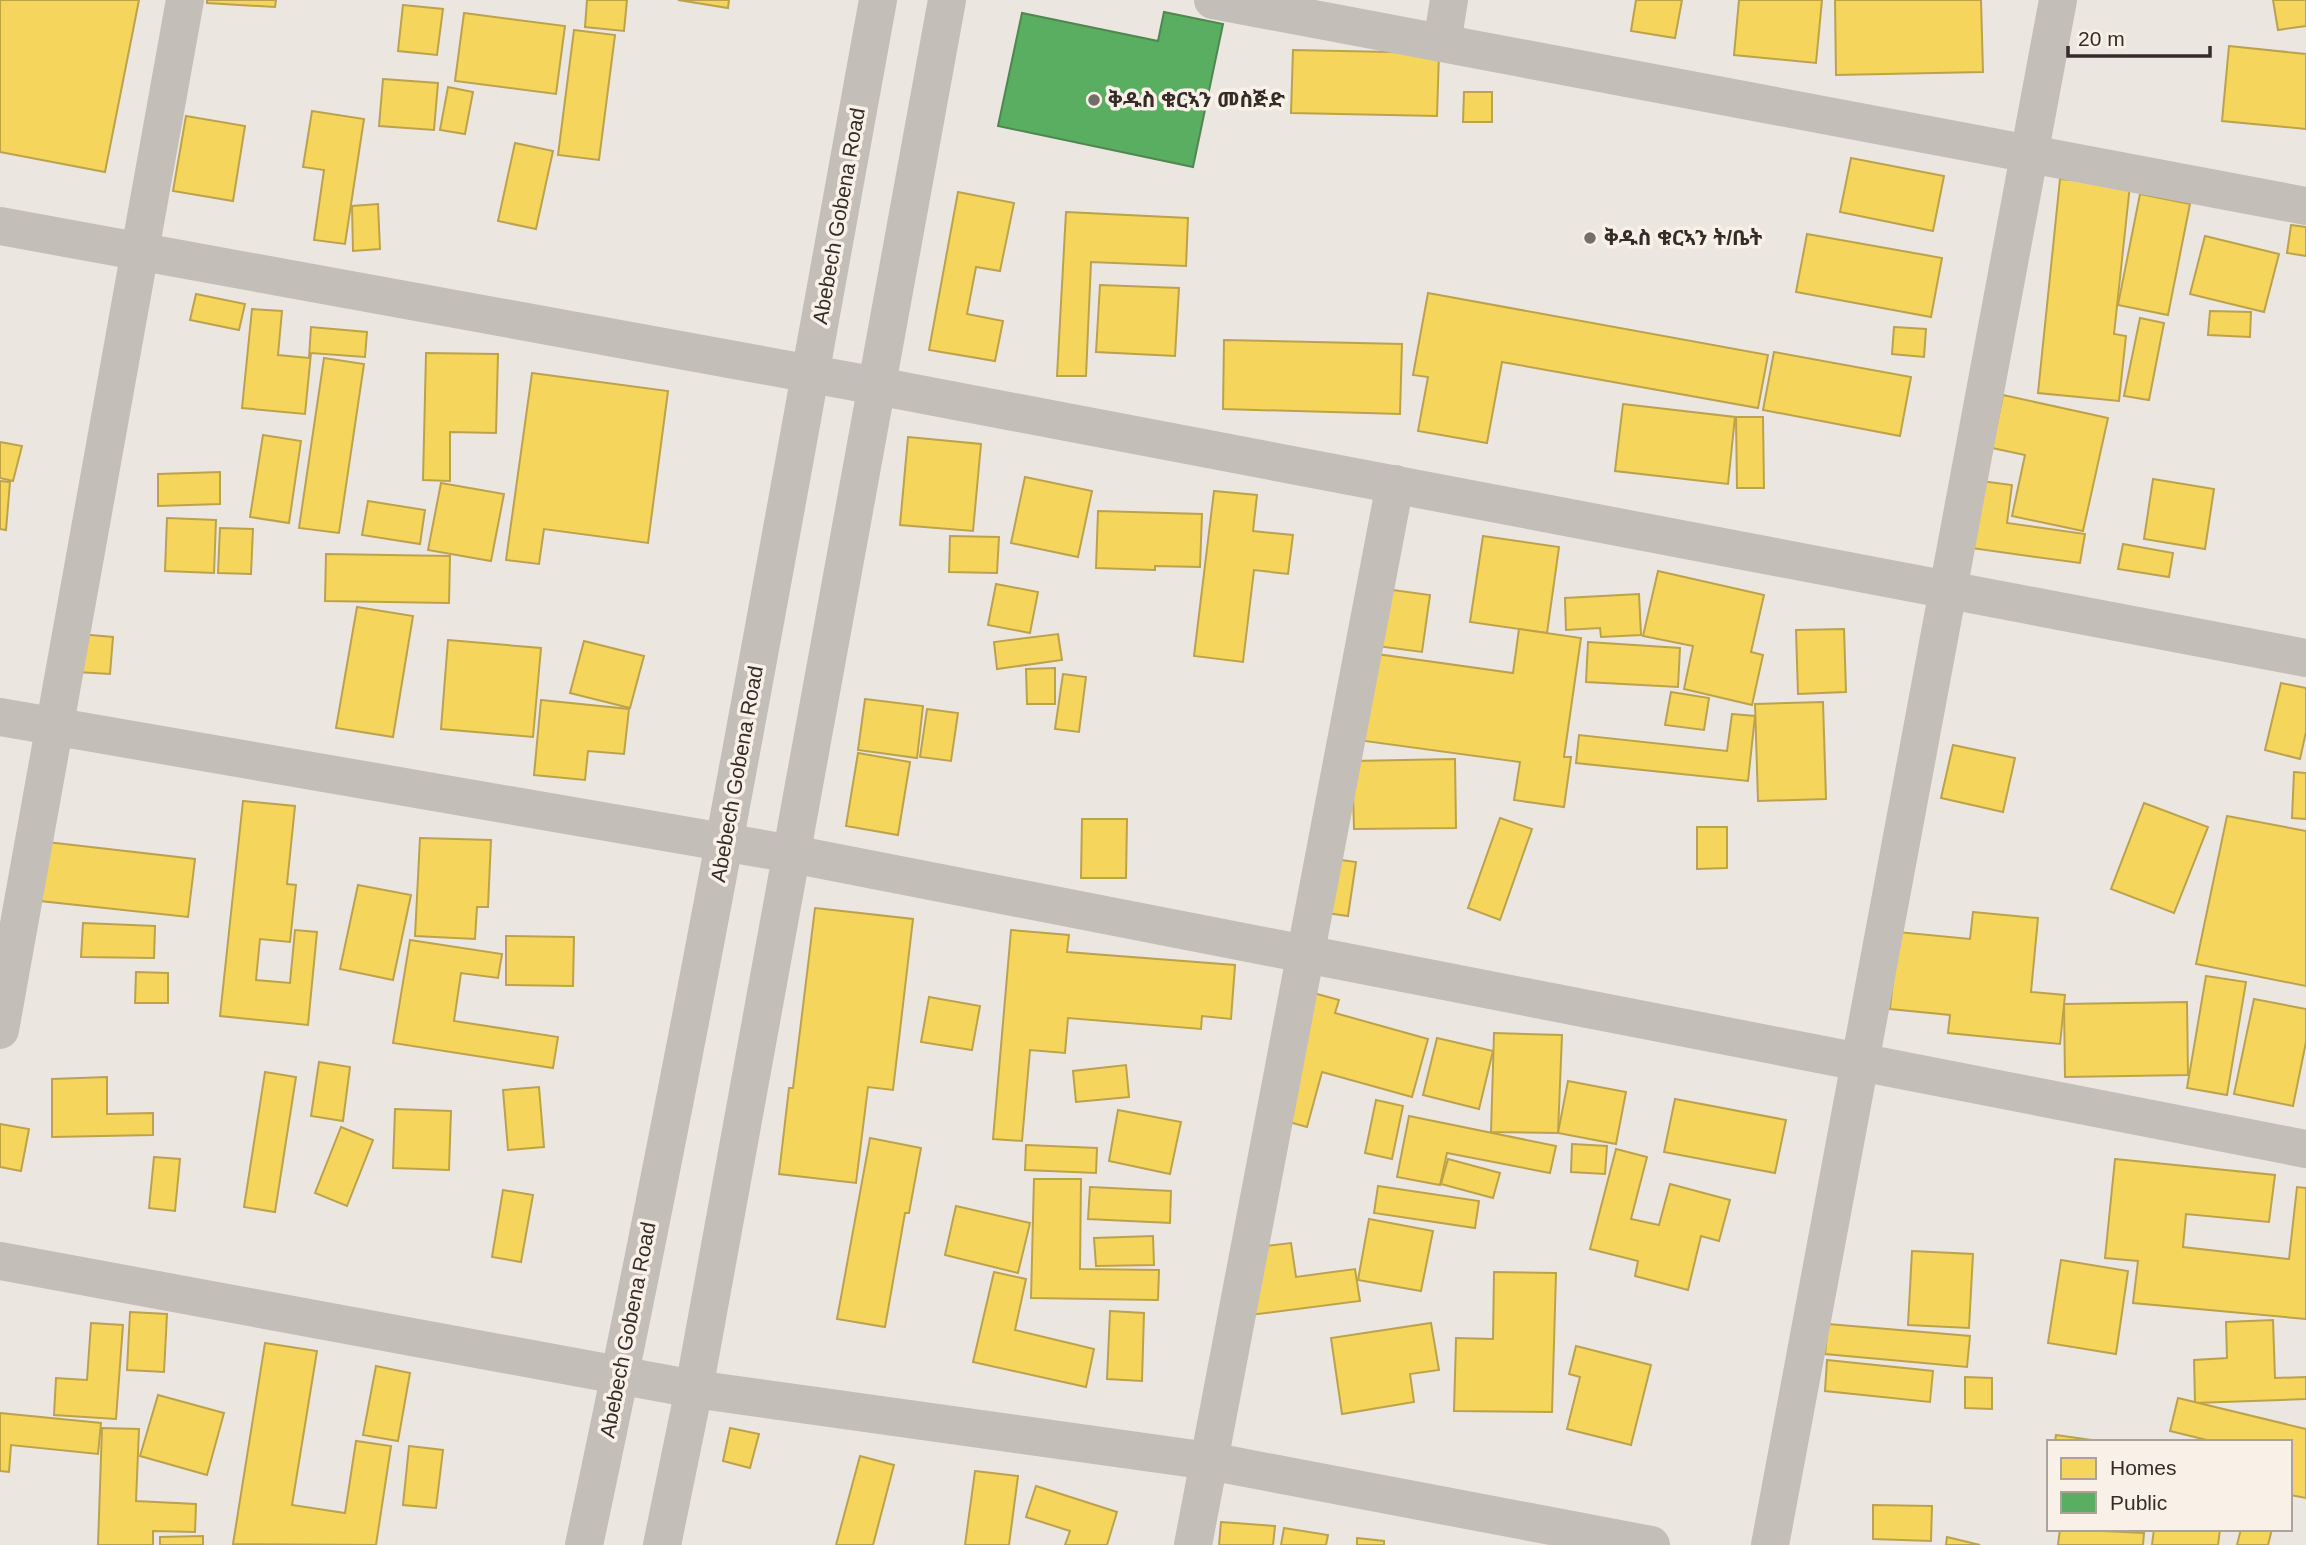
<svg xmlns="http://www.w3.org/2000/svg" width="2306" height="1545" font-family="Arial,'Noto Sans Ethiopic',sans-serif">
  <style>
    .homes { fill: #f6d55c; stroke: #bca24c; stroke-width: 2 }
    .public { fill: #5aae61; stroke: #4f8750; stroke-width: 2 }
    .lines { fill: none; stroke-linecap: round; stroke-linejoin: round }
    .minor { stroke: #c4beb9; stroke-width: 38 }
    .poi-dot { fill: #756d68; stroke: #f9f1e7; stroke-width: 2.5 }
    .labels { text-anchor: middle; stroke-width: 7; stroke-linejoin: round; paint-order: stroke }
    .poi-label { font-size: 21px; font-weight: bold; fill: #352c28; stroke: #f9f1e7; text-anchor: start }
    .street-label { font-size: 21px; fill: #352c28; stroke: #f9f1e7 }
  </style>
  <rect width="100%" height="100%" fill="#ece6e0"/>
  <g class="homes">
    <path d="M0,0H139L105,172L0,152Z"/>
    <path d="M207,0H276L275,7L207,3Z"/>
    <path d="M587,0H627L624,31L585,27Z"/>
    <path d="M678,0H729L728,8Z"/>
    <path d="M1636,0H1682L1675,38L1631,31Z"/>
    <path d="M1739,0H1822L1816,63L1734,55Z"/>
    <path d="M1835,0H1981L1983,72L1836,75Z"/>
    <path d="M2273,0H2306V26L2278,30Z"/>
    <path d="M403,5L443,9L437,55L398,51Z"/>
    <path d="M464,13L565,26L556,94L455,81Z"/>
    <path d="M574,30L615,35L599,160L558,155Z"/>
    <path d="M2229,46L2306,54V129L2222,121Z"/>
    <path d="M1293,50L1439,53L1437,116L1291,113Z"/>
    <path d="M383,79L438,83L434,130L379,126Z"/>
    <path d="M448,87L473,92L465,134L440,130Z"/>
    <path d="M1464,92H1492V122H1463Z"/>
    <path d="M312,111L364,119L345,244L314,240L324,170L303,167Z"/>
    <path d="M186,116L245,126L233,201L173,191Z"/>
    <path d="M515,143L553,151L536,229L498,221Z"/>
    <path d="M1851,158L1944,176L1933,231L1840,212Z"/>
    <path d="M2060,179L2130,185L2114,334L2126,336L2119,401L2038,393Z"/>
    <path d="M958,192L1014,203L1000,271L976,267L967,314L1003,321L995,361L929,350Z"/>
    <path d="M2140,194L2190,204L2168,315L2118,305Z"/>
    <path d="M378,204L380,249L353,251L352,206Z"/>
    <path d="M1066,212L1188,218L1186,266L1091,262L1086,376H1057Z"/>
    <path d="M2291,225L2306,227V256L2287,253Z"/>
    <path d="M1807,234L1942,258L1931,317L1796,292Z"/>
    <path d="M2205,236L2279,254L2264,312L2190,294Z"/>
    <path d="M1100,285L1179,288L1175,356L1096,352Z"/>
    <path d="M1428,293L1768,355L1758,408L1502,362L1487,443L1418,431L1428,377L1413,375Z"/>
    <path d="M196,294L245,304L239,330L190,320Z"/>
    <path d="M252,309L282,311L278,355L309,358L311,327L367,332L365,357L311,353L305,414L242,408Z"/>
    <path d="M2210,311L2251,312L2250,337L2208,335Z"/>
    <path d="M2140,318L2164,323L2149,400L2124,396Z"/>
    <path d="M1894,327L1926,329L1924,357L1892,354Z"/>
    <path d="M1224,340L1402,344L1400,414L1223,409Z"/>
    <path d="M1774,352L1911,377L1900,436L1763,410Z"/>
    <path d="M426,353L498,354L496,433L450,432V481L423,480Z"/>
    <path d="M324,358L364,364L339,533L299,528Z"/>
    <path d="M532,373L668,391L648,543L544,529L539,564L506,560Z"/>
    <path d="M2003,395L2108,418L2083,531L2012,516L2025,455L1992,448Z"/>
    <path d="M1623,404L1735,417L1728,484L1615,471Z"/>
    <path d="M1736,417H1763L1764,488H1737Z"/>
    <path d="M263,435L301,441L289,523L250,517Z"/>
    <path d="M908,437L981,444L973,531L900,525Z"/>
    <path d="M0,442L22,446L13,481L0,478Z"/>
    <path d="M220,472V504L158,506V474Z"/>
    <path d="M1025,477L1092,491L1078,557L1011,543Z"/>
    <path d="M2153,479L2214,489L2205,549L2144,539Z"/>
    <path d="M0,481L10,482L6,530L0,529Z"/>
    <path d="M1981,481L2012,485L2007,523L2085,534L2080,563L1971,548Z"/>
    <path d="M441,483L504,494L491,561L428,550Z"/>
    <path d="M1214,491L1257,495L1253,531L1293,535L1288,574L1254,570L1243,662L1194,656Z"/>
    <path d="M368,501L425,510L420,544L362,535Z"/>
    <path d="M1098,511L1202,514L1200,567L1155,566V570L1096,568Z"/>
    <path d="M167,518L216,520L214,573L165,571Z"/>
    <path d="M220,528L253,529L251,574L218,573Z"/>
    <path d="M950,536L999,537L997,573L949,572Z"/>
    <path d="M1483,536L1559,547L1547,633L1470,622Z"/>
    <path d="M2123,544L2173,553L2169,577L2118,569Z"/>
    <path d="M326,554L450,556L449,603L325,601Z"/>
    <path d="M1658,571L1764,595L1751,652L1763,655L1752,705L1684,689L1693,646L1643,636Z"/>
    <path d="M996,584L1038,592L1030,633L988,625Z"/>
    <path d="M1378,588L1430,595L1422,652L1369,645Z"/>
    <path d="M1639,594L1641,635L1601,637L1600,628L1566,630L1565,598Z"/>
    <path d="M357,607L413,616L393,737L336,728Z"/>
    <path d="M1519,629L1581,638L1564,757H1571L1564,807L1514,800L1520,762L1350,739L1362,652L1513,673Z"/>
    <path d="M1844,629L1846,692L1798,694L1796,630Z"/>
    <path d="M79,634L113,637L110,674L77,672Z"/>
    <path d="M1058,634L1062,660L997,669L994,642Z"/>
    <path d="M448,640L541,648L533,737L441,729Z"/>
    <path d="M584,641L644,656L630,708L570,693Z"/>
    <path d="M1588,642L1680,648L1678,687L1586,682Z"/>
    <path d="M1055,668V704H1027L1026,669Z"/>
    <path d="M1063,674L1086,677L1079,732L1055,729Z"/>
    <path d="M2281,683L2306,688V732L2300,759L2265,750Z"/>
    <path d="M1671,692L1709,698L1704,730L1665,725Z"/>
    <path d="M865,699L923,706L917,758L858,750Z"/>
    <path d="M541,700L629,709L624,754L588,751L585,780L534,775Z"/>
    <path d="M1823,702L1826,799L1758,801L1755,704Z"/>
    <path d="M927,709L958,713L951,761L920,757Z"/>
    <path d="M1732,714L1755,716L1748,781L1576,763L1579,735L1727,751Z"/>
    <path d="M1953,745L2015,758L2003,812L1941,798Z"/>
    <path d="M858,753L910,762L898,835L846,826Z"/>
    <path d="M1455,759L1456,828L1354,829L1352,761Z"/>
    <path d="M2294,772L2306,773V819L2292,818Z"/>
    <path d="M243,801L295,806L287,884L296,885L290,942L260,939L256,980L290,983L295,930L317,932L308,1025L220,1016Z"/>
    <path d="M2144,803L2208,827L2174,913L2111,889Z"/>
    <path d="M2227,816L2306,831V986L2196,964Z"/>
    <path d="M1500,818L1532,829L1500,920L1468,908Z"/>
    <path d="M1082,819H1127L1126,878H1081Z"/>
    <path d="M1697,827H1727V868L1697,869Z"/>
    <path d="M420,838L491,840L488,907H477L475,939L415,936Z"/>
    <path d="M38,841L195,859L188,917L31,900Z"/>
    <path d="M1327,858L1356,862L1348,916L1319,912Z"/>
    <path d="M358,885L411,895L393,980L340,969Z"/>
    <path d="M815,908L913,919L893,1090L868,1087L856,1183L779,1174L789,1088H793Z"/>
    <path d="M1973,912L2038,918L2031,992L2065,995L2060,1044L1948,1033L1950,1015L1890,1009L1898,932L1970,939Z"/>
    <path d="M83,923L155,926L154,958L81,957Z"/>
    <path d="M1011,930L1069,935L1067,952L1235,965L1231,1019L1202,1016L1201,1029L1068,1018L1065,1053L1030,1050L1022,1141L993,1139Z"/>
    <path d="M506,936L574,937L573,986L506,985Z"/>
    <path d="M410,940L502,954L498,978L461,973L454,1021L558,1037L553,1068L393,1043Z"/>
    <path d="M136,972L168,973V1003H135Z"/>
    <path d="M2206,976L2246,982L2227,1095L2187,1088Z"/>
    <path d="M1306,991L1339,1000L1335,1013L1428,1039L1412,1097L1322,1072L1307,1127L1271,1117Z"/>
    <path d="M929,997L980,1006L972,1050L921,1042Z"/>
    <path d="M2254,999L2306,1009V1042L2293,1106L2234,1094Z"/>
    <path d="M2187,1002L2188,1075L2065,1077L2064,1004Z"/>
    <path d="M1494,1033L1562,1035L1558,1133L1491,1132Z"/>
    <path d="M1437,1038L1493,1051L1479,1109L1423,1095Z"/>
    <path d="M319,1062L350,1067L343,1121L311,1116Z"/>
    <path d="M1126,1065L1129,1097L1076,1102L1073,1071Z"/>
    <path d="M265,1072L296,1077L275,1212L244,1207Z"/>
    <path d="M107,1077V1114L153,1113V1135L52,1137V1079Z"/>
    <path d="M1568,1081L1626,1092L1616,1144L1558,1133Z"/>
    <path d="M539,1087L544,1147L508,1150L503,1090Z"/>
    <path d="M1675,1099L1786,1120L1775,1173L1664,1152Z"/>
    <path d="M1376,1100L1403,1106L1392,1159L1365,1153Z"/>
    <path d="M395,1109L451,1111L449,1170L393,1168Z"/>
    <path d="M1118,1110L1181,1122L1170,1174L1109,1161Z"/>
    <path d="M1409,1116L1556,1146L1550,1173L1447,1153L1440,1185L1397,1177Z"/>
    <path d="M0,1124L29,1129L21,1171L0,1167Z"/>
    <path d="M341,1127L373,1140L347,1206L315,1193Z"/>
    <path d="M870,1138L921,1148L909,1213H905L885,1327L837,1319Z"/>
    <path d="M1572,1144L1607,1146L1605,1174L1571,1172Z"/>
    <path d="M1026,1145L1097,1148L1096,1173L1025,1170Z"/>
    <path d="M1616,1149L1647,1157L1631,1219L1659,1225L1670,1184L1730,1200L1719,1241L1701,1236L1688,1290L1635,1276L1638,1261L1590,1249Z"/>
    <path d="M154,1157L180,1159L175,1211L149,1208Z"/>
    <path d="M1448,1159L1500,1173L1493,1198L1441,1184Z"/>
    <path d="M2115,1159L2275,1175L2269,1222L2186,1214L2183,1247L2289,1259L2297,1187L2306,1188V1319L2133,1303L2138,1261L2105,1258Z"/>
    <path d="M1034,1179H1081L1080,1269L1159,1270L1158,1300L1031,1298Z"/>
    <path d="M1378,1186L1479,1201L1475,1228L1374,1213Z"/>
    <path d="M1090,1187L1171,1191L1170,1223L1088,1219Z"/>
    <path d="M503,1190L533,1195L521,1262L492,1257Z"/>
    <path d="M956,1206L1030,1223L1018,1273L945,1255Z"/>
    <path d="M1369,1219L1433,1231L1421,1291L1358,1280Z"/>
    <path d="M1153,1236L1154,1265L1096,1266L1094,1238Z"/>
    <path d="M1291,1243L1296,1277L1355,1269L1360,1301L1250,1315L1241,1249Z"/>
    <path d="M1912,1251L1973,1254L1969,1328L1908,1325Z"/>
    <path d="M2061,1260L2128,1271L2116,1354L2048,1343Z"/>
    <path d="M994,1272L1026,1279L1015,1330L1094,1349L1086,1387L973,1362Z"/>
    <path d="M1494,1272L1556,1273L1552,1412L1454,1411L1456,1338L1493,1339Z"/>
    <path d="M1110,1311L1144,1313L1142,1381L1107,1379Z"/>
    <path d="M130,1312L167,1314L164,1372L127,1370Z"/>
    <path d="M2273,1320L2275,1378L2306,1377V1399L2195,1403L2194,1360L2227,1358L2226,1322Z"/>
    <path d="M91,1323L123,1325L116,1419L54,1415L56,1378L87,1380Z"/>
    <path d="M1431,1323L1439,1370L1410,1374L1414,1402L1342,1414L1331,1338Z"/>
    <path d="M1828,1324L1970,1336L1967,1367L1825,1354Z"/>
    <path d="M265,1343L317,1351L292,1505L345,1513L356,1441L391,1446L376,1545L233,1544Z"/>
    <path d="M1576,1346L1651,1365L1631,1445L1567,1429L1580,1377L1569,1374Z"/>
    <path d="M1827,1360L1933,1371L1930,1402L1825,1391Z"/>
    <path d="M376,1366L410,1373L398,1441L363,1435Z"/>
    <path d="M1965,1377L1992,1378V1409L1965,1408Z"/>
    <path d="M158,1395L224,1413L207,1475L140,1456Z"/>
    <path d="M2178,1398L2306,1429V1498L2290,1495V1442H2215L2170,1431Z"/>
    <path d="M0,1413L101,1423L98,1454L11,1445L9,1472L0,1471Z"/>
    <path d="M102,1428L139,1429L136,1501L196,1504L195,1532L153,1531V1545H98Z"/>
    <path d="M730,1428L759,1434L750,1468L723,1461Z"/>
    <path d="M2056,1435L2106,1442H2055Z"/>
    <path d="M409,1446L443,1450L436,1508L403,1505Z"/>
    <path d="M860,1456L894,1465L873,1545H836Z"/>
    <path d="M975,1471L1018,1476L1009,1545H965Z"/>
    <path d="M1036,1486L1117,1512L1107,1545H1065L1070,1531L1026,1517Z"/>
    <path d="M1873,1505L1932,1506L1931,1541L1873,1539Z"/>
    <path d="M1221,1522L1275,1526L1273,1545H1219Z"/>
    <path d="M1284,1528L1328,1535L1326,1545H1281Z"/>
    <path d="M2060,1529L2144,1533L2143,1545H2058Z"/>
    <path d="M2154,1529H2220L2218,1545H2152Z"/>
    <path d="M2241,1529H2272L2268,1545H2237Z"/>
    <path d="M203,1536V1545H160V1537Z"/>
    <path d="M1947,1537L1980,1545H1946Z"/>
    <path d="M1357,1538L1384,1541V1545H1357Z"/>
  </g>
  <path class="public" d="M1164,12L1223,24L1193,167L998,126L1022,13L1158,41Z"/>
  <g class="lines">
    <g class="minor">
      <path d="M1213,0L2306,206"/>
      <path d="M1442,43L1449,0"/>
      <path d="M0,226L877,386L2306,658"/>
      <path d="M0,717L792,854L2306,1149"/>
      <path d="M0,1030L185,0"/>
      <path d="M0,1261L694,1389L1209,1461L1651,1545"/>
      <path d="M584,1545C694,1032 784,516 878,0"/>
      <path d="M662,1545L694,1389L947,0"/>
      <path d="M1193,1545L1395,484"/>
      <path d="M1770,1545L2058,0"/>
    </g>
  </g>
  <g class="poi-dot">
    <circle cx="1094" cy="100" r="7"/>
    <circle cx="1590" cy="238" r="7"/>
  </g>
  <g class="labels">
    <g class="poi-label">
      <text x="1108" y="107">ቅዱስ ቁርኣን መስጅድ</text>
      <text x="1604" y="245">ቅዱስ ቁርኣን ት/ቤት</text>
    </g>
    <g class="street-label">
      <text transform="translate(839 216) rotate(-80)" y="7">Abebech Gobena Road</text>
      <text transform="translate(737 774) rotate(-80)" y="7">Abebech Gobena Road</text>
      <text transform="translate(628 1330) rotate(-79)" y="7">Abebech Gobena Road</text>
    </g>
  </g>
  <rect x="2047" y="1440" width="245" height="91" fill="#f9f1e7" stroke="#aba29b" stroke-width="2"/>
  <rect x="2061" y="1458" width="35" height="21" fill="#f6d55c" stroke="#aba29b" stroke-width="2"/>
  <text x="2110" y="1475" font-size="21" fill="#352c28">Homes</text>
  <rect x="2061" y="1492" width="35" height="21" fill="#5aae61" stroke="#aba29b" stroke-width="2"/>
  <text x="2110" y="1510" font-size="21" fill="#352c28">Public</text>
  <path d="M2068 46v10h142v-10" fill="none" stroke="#352c28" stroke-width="3.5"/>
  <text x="2078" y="46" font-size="21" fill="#352c28" stroke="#f9f1e7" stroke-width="5" paint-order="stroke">20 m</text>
</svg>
